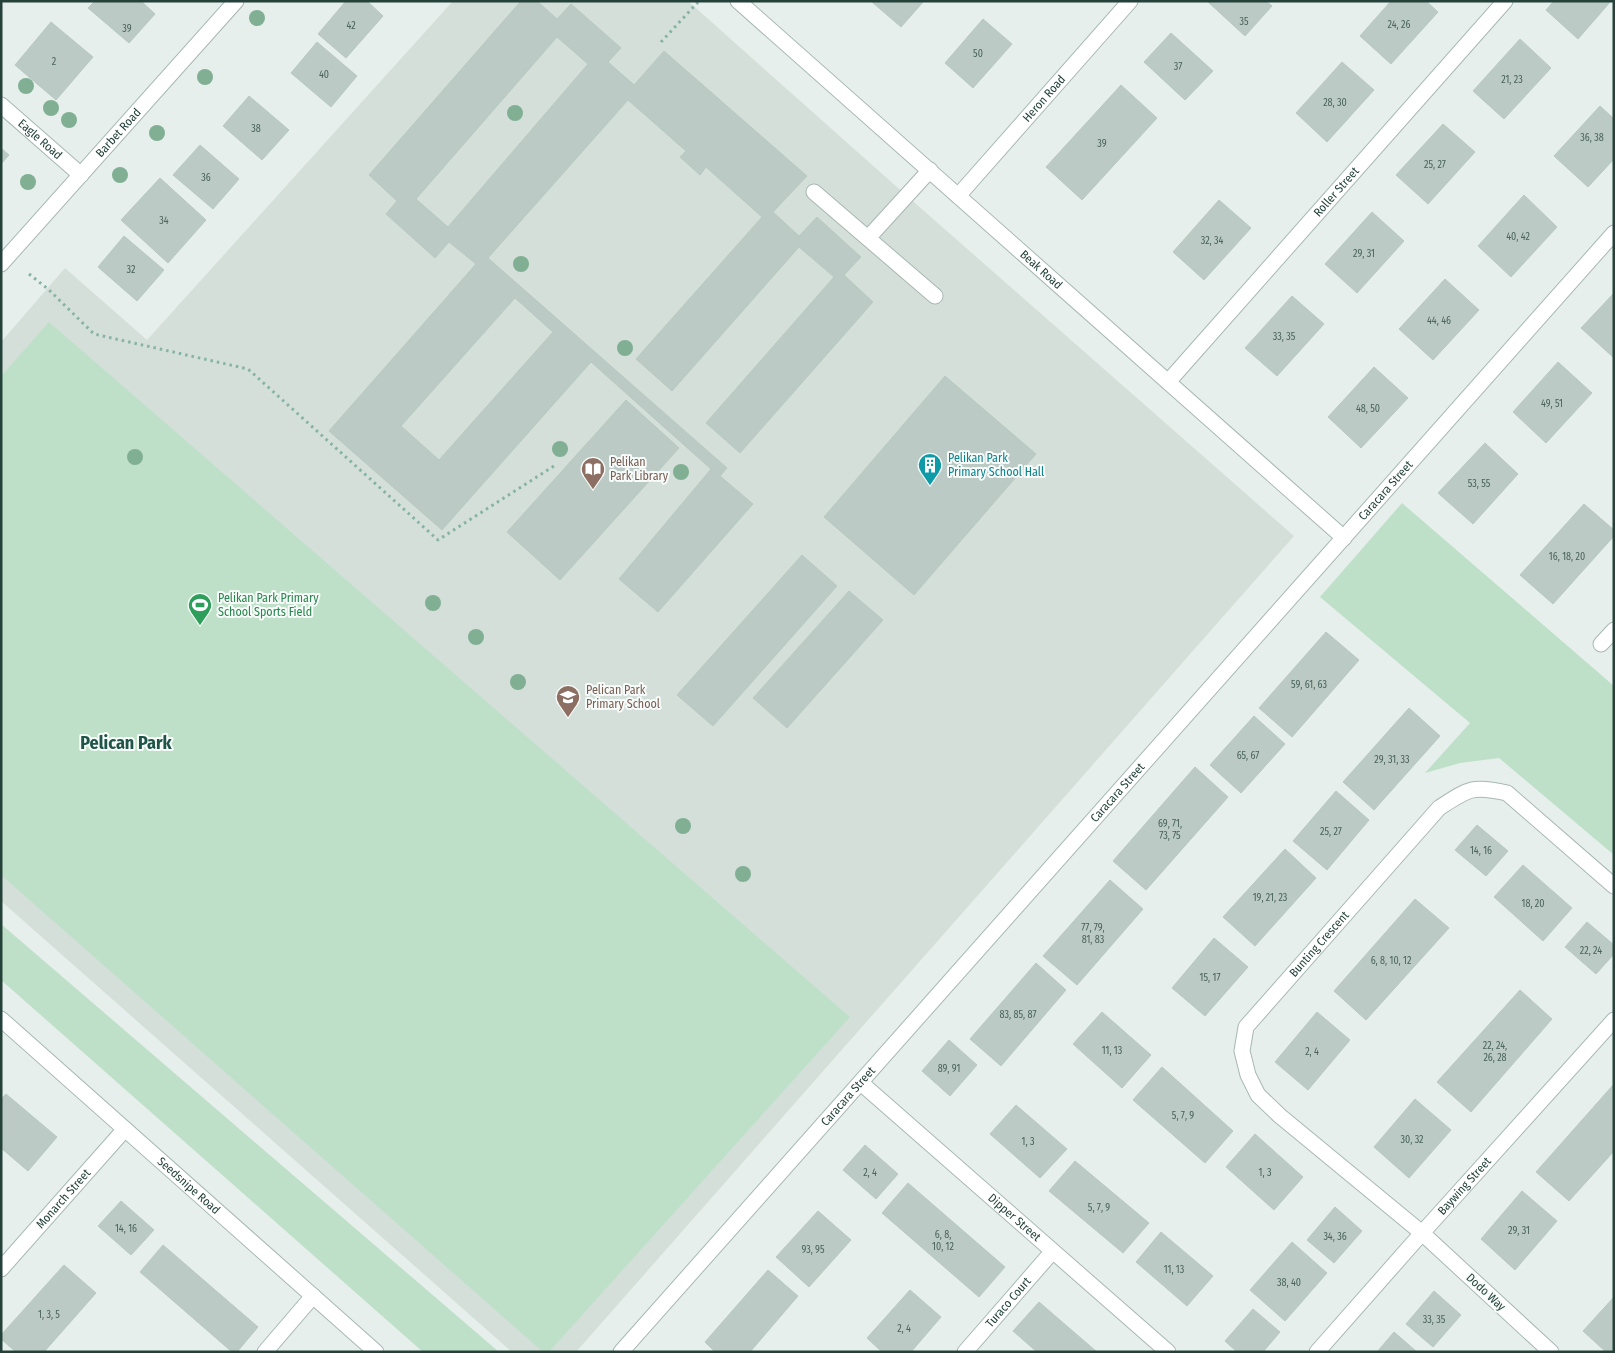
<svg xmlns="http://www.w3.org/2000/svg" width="1615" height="1353" font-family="'Fira Sans Condensed',sans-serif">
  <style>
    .built { fill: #d4dfda }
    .green { fill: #bfe0c8 }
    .building { fill: #bbcac4; stroke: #b8c9c2; fill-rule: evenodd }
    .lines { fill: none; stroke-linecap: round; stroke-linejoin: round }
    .minor-casing { stroke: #a8b8b2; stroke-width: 17 }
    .path { stroke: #86b3a5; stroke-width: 3; stroke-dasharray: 2.5 4; stroke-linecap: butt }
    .minor { stroke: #fff; stroke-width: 15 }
    .tree { fill: #80af93 }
    .labels { text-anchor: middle; stroke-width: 4; stroke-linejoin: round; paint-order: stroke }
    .number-label { font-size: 10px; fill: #4a645c }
    .street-label { font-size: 12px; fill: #24423a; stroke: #f7fbf9 }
    .culture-label { font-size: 12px; fill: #0d838f; stroke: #f7fbf9; text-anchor: start }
    .education-label { font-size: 12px; fill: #785e54; stroke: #f7fbf9; text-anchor: start }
    .leisure-label { font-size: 12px; fill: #27864d; stroke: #f7fbf9; text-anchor: start }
    .district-label { font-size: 18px; font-weight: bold; fill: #1f5548; stroke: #f7fbf9 }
  </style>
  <rect width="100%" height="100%" fill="#e6efeb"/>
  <path class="built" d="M453,1H688L907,196L1294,536L576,1352H512L1,901V342L65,268L147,340Z"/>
  <g class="green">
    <path d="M49,322L850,1017L549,1352H543L1,875V376Z"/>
    <path d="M1402,503L1614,686V855L1499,758L1460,763L1425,773L1470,723L1320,597Z"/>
    <path d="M1,924L499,1352H423L1,980Z"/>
  </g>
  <g class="building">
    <path d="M95,1H141L155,14L129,43L88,8Z"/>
    <path d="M346,1H367L383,16L346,58L318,34Z"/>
    <path d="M521,1H537L557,19L571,4L621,48L608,62L634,85L664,51L807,176L773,212L799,236L817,217L861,257L844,275L873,302L740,453L706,423L834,277L799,247L672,391L636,359L762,217L706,167L700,175L680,157L686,151L628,100L488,258L727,468L720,476L753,504L658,612L619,579L711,469L591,362L442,530L329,431L476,264L449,242L435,258L386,214L397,201L369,175ZM557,37L588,64L448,227L416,199ZM515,298L553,332L439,460L401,426Z"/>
    <path d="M873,1H924L901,27L872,2Z"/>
    <path d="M1207,1H1266L1272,6L1245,36Z"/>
    <path d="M1391,1H1426L1438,12L1391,64L1360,36Z"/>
    <path d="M1554,1H1611L1578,39L1546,10Z"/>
    <path d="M983,19L1012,44L973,88L945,63Z"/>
    <path d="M51,22L93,57L56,100L15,65Z"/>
    <path d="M1171,33L1213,71L1185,100L1144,62Z"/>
    <path d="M1520,39L1551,68L1504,119L1473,91Z"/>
    <path d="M317,42L357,76L331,107L291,73Z"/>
    <path d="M1342,62L1374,90L1327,142L1296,113Z"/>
    <path d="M1121,85L1157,118L1082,200L1046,167Z"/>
    <path d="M249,96L289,130L262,160L223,126Z"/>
    <path d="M1600,106L1614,119V159L1588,187L1554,156Z"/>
    <path d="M1443,124L1475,152L1428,204L1396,175Z"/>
    <path d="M200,145L239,179L213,209L173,175Z"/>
    <path d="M1,148L9,155L1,164Z"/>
    <path d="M160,178L206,220L168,263L121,220Z"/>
    <path d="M1524,195L1557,227L1511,277L1478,246Z"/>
    <path d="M1219,200L1251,228L1204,280L1173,252Z"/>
    <path d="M1372,212L1404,241L1357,293L1325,264Z"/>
    <path d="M124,236L164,270L137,301L98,267Z"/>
    <path d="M1445,279L1479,310L1433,360L1399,329Z"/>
    <path d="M1614,293V358L1581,328Z"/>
    <path d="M1292,296L1324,324L1277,376L1245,348Z"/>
    <path d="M1558,362L1592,393L1546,443L1513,412Z"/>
    <path d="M1374,367L1408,398L1361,448L1328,417Z"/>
    <path d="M945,376L1036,454L914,595L824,517Z"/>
    <path d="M626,400L679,448L560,580L507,532Z"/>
    <path d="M1485,443L1518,474L1473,524L1438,493Z"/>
    <path d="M1584,504L1614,530V536L1553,604L1520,575Z"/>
    <path d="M802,555L837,586L713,726L677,695Z"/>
    <path d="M849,591L883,620L787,728L753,698Z"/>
    <path d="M1326,632L1359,660L1292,737L1259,708Z"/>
    <path d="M1409,708L1440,736L1374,810L1343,782Z"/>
    <path d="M1254,716L1285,744L1241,793L1210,765Z"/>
    <path d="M1195,767L1228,797L1146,890L1113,861Z"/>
    <path d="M1336,791L1369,820L1327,870L1293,841Z"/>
    <path d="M1477,825L1508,851L1486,876L1455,850Z"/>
    <path d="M1285,849L1316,878L1255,946L1223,917Z"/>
    <path d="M1523,865L1572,908L1543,941L1494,897Z"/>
    <path d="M1110,880L1143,909L1077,985L1043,956Z"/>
    <path d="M1415,899L1449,928L1366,1020L1334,991Z"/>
    <path d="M1587,922L1614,945V954L1596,974L1565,947Z"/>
    <path d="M1214,938L1248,967L1205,1016L1172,988Z"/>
    <path d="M1036,963L1066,990L1001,1066L970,1039Z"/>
    <path d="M1520,990L1552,1019L1471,1112L1437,1082Z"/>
    <path d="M1102,1012L1151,1055L1122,1088L1073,1044Z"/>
    <path d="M1317,1012L1350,1040L1308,1090L1275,1062Z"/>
    <path d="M949,1040L977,1065L950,1096L922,1071Z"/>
    <path d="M1162,1067L1233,1131L1205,1163L1133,1100Z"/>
    <path d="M1614,1084V1151L1569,1201L1536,1172Z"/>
    <path d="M6,1094L57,1137L28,1171L1,1148V1099Z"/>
    <path d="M1415,1099L1451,1130L1409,1178L1374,1147Z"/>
    <path d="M1016,1105L1067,1149L1040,1178L990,1134Z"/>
    <path d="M1255,1134L1303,1177L1274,1210L1226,1167Z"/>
    <path d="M865,1145L898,1174L876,1199L843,1170Z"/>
    <path d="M1075,1161L1149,1223L1123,1253L1049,1191Z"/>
    <path d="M908,1183L1005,1267L979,1297L882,1213Z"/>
    <path d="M1522,1191L1557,1221L1515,1270L1481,1239Z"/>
    <path d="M121,1201L154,1230L131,1255L98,1226Z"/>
    <path d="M1335,1207L1362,1231L1334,1263L1307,1240Z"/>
    <path d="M818,1211L851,1240L809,1287L776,1257Z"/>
    <path d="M1161,1232L1213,1276L1187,1306L1136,1262Z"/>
    <path d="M1292,1242L1327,1273L1285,1321L1250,1290Z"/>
    <path d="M163,1245L258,1327L237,1352H232L140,1272Z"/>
    <path d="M64,1265L96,1293L44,1352H16L1,1339V1335Z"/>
    <path d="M768,1270L798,1296L750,1352H715L705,1342Z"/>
    <path d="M910,1290L941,1317L911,1352H882L867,1338Z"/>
    <path d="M1434,1291L1461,1315L1433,1347L1406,1324Z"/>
    <path d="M1614,1297V1352H1606L1583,1331Z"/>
    <path d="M1039,1302L1097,1352H1037L1013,1331Z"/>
    <path d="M1253,1309L1280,1332L1263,1352H1237L1225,1341Z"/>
    <path d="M1394,1332L1417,1352H1377Z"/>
  </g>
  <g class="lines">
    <g class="minor-casing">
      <g id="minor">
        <path id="s1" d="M738,1L1344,538"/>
        <path id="s2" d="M1,105L81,175"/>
        <path d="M814,192L935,296"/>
        <path id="s3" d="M958,196L1130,1"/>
        <path d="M868,238L930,170"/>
        <path id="s4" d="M1,264L236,1"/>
        <path id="s5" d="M1168,382L1505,1"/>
        <path d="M1601,644L1614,630"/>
        <path id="s6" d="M1,1019L376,1352"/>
        <path id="s7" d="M861,1083L1168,1352"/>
        <path id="s8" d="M1,1269L125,1129"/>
        <path d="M265,1352L313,1296"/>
        <path id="s9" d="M621,1352L1614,233"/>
        <path id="s10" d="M965,1352L1052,1252"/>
        <path id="s11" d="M1317,1352L1422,1233L1614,1020"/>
        <path id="s12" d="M1551,1352L1422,1233L1280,1116L1258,1095L1248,1075L1242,1051L1246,1027L1439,808C1468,789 1472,785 1507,793L1614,886"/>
      </g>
    </g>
    <g class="path">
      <path d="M661,42L699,1"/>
      <path d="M29,274L48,289L94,334L248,369L438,540L554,466"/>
    </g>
    <use href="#minor" class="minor"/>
  </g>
  <g class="tree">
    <circle cx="257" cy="18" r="8"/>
    <circle cx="205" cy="77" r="8"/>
    <circle cx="26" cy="86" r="8"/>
    <circle cx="51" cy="108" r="8"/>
    <circle cx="515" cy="113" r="8"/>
    <circle cx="69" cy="120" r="8"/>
    <circle cx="157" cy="133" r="8"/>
    <circle cx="120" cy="175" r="8"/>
    <circle cx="28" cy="182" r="8"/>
    <circle cx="521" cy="264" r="8"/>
    <circle cx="625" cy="348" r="8"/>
    <circle cx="560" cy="449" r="8"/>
    <circle cx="135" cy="457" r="8"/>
    <circle cx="681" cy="472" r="8"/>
    <circle cx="433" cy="603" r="8"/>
    <circle cx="476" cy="637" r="8"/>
    <circle cx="518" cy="682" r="8"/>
    <circle cx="683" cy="826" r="8"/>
    <circle cx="743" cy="874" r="8"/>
  </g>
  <defs>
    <g id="building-pin" transform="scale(1.25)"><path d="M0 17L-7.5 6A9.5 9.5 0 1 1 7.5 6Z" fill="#0f9aa8" stroke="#f7fbf9"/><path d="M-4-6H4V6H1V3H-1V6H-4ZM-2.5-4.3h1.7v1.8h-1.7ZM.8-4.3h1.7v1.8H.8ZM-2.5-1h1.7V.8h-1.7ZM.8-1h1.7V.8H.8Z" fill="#fff"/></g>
    <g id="library-pin" transform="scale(1.25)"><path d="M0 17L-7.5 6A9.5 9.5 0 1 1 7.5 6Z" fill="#8d6e63" stroke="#f7fbf9"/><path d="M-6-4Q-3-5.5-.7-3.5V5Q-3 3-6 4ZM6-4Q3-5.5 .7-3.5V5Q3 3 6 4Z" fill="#fff"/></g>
    <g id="stadium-pin" transform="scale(1.25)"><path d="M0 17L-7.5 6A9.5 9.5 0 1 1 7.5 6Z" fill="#2e9e5b" stroke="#f7fbf9"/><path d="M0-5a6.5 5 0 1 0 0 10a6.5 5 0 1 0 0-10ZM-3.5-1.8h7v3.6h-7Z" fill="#fff"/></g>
    <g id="school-pin" transform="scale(1.25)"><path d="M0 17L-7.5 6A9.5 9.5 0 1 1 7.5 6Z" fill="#8d6e63" stroke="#f7fbf9"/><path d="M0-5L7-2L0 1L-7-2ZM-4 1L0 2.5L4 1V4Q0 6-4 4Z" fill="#fff"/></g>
  </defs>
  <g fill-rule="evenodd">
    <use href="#building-pin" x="930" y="465"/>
    <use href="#library-pin" x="593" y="469"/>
    <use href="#stadium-pin" x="200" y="605"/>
    <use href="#school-pin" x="568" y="697"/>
  </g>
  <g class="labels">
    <g class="number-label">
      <text x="1244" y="25">35</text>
      <text x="1399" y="28">24, 26</text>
      <text x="351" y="29">42</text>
      <text x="127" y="32">39</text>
      <text x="978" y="57">50</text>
      <text x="54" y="65">2</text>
      <text x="1178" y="70">37</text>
      <text x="324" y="78">40</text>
      <text x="1512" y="83">21, 23</text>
      <text x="1335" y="106">28, 30</text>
      <text x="256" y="132">38</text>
      <text x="1592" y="141">36, 38</text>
      <text x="1102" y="147">39</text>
      <text x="1435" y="168">25, 27</text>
      <text x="206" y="181">36</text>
      <text x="164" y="224">34</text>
      <text x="1518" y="240">40, 42</text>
      <text x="1212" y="244">32, 34</text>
      <text x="1364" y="257">29, 31</text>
      <text x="131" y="273">32</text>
      <text x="1439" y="324">44, 46</text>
      <text x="1284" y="340">33, 35</text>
      <text x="1552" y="407">49, 51</text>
      <text x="1368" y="412">48, 50</text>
      <text x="1479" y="487">53, 55</text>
      <text x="1567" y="560">16, 18, 20</text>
      <text x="1309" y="688">59, 61, 63</text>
      <text x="1248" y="759">65, 67</text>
      <text x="1392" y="763">29, 31, 33</text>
      <text x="1170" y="827">69, 71,<tspan x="1170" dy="12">73, 75</tspan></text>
      <text x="1331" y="835">25, 27</text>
      <text x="1481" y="854">14, 16</text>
      <text x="1270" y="901">19, 21, 23</text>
      <text x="1533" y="907">18, 20</text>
      <text x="1093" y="931">77, 79,<tspan x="1093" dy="12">81, 83</tspan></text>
      <text x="1591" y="954">22, 24</text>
      <text x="1391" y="964">6, 8, 10, 12</text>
      <text x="1210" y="981">15, 17</text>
      <text x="1018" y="1018">83, 85, 87</text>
      <text x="1495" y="1049">22, 24,<tspan x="1495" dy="12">26, 28</tspan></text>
      <text x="1112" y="1054">11, 13</text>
      <text x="1312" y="1055">2, 4</text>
      <text x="949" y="1072">89, 91</text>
      <text x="1183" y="1119">5, 7, 9</text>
      <text x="1412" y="1143">30, 32</text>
      <text x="1028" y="1145">1, 3</text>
      <text x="870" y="1176">2, 4</text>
      <text x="1265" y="1176">1, 3</text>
      <text x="1099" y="1211">5, 7, 9</text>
      <text x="126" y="1232">14, 16</text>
      <text x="1519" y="1234">29, 31</text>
      <text x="943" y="1238">6, 8,<tspan x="943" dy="12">10, 12</tspan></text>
      <text x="1335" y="1240">34, 36</text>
      <text x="813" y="1253">93, 95</text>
      <text x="1174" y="1273">11, 13</text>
      <text x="1289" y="1286">38, 40</text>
      <text x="49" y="1318">1, 3, 5</text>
      <text x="1434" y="1323">33, 35</text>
      <text x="904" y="1332">2, 4</text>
    </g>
    <g class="street-label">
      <text dy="4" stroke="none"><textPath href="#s3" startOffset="130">Heron Road</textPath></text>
      <text dy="4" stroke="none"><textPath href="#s4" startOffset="176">Barbet Road</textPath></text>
      <text dy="4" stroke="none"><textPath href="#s2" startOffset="52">Eagle Road</textPath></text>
      <text dy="4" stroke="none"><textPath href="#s5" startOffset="254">Roller Street</textPath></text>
      <text dy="4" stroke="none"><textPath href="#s1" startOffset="405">Beak Road</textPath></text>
      <text dy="4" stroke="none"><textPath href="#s9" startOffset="1152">Caracara Street</textPath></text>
      <text dy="4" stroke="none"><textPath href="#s9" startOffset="748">Caracara Street</textPath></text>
      <text dy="4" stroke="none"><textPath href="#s12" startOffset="572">Bunting Crescent</textPath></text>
      <text dy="4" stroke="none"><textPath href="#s9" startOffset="342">Caracara Street</textPath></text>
      <text dy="4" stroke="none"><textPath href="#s6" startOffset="251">Seedsnipe Road</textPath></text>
      <text dy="4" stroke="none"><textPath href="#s11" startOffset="222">Baywing Street</textPath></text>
      <text dy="4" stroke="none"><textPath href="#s8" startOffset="94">Monarch Street</textPath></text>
      <text dy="4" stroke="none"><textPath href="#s7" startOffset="204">Dipper Street</textPath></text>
      <text transform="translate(1486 1292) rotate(43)" y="4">Dodo Way</text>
      <text dy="4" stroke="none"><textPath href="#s10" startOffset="66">Turaco Court</textPath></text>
    </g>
    <g class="culture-label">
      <text x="948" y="462">Pelikan Park<tspan x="948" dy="14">Primary School Hall</tspan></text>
    </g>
    <g class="education-label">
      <text x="610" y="466">Pelikan<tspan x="610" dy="14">Park Library</tspan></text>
      <text x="586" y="694">Pelican Park<tspan x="586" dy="14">Primary School</tspan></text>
    </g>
    <g class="leisure-label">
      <text x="218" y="602">Pelikan Park Primary<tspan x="218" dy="14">School Sports Field</tspan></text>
    </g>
    <g class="district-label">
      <text x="126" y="749">Pelican Park</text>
    </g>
  </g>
  <rect width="1615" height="1353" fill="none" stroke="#24423a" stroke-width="5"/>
</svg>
